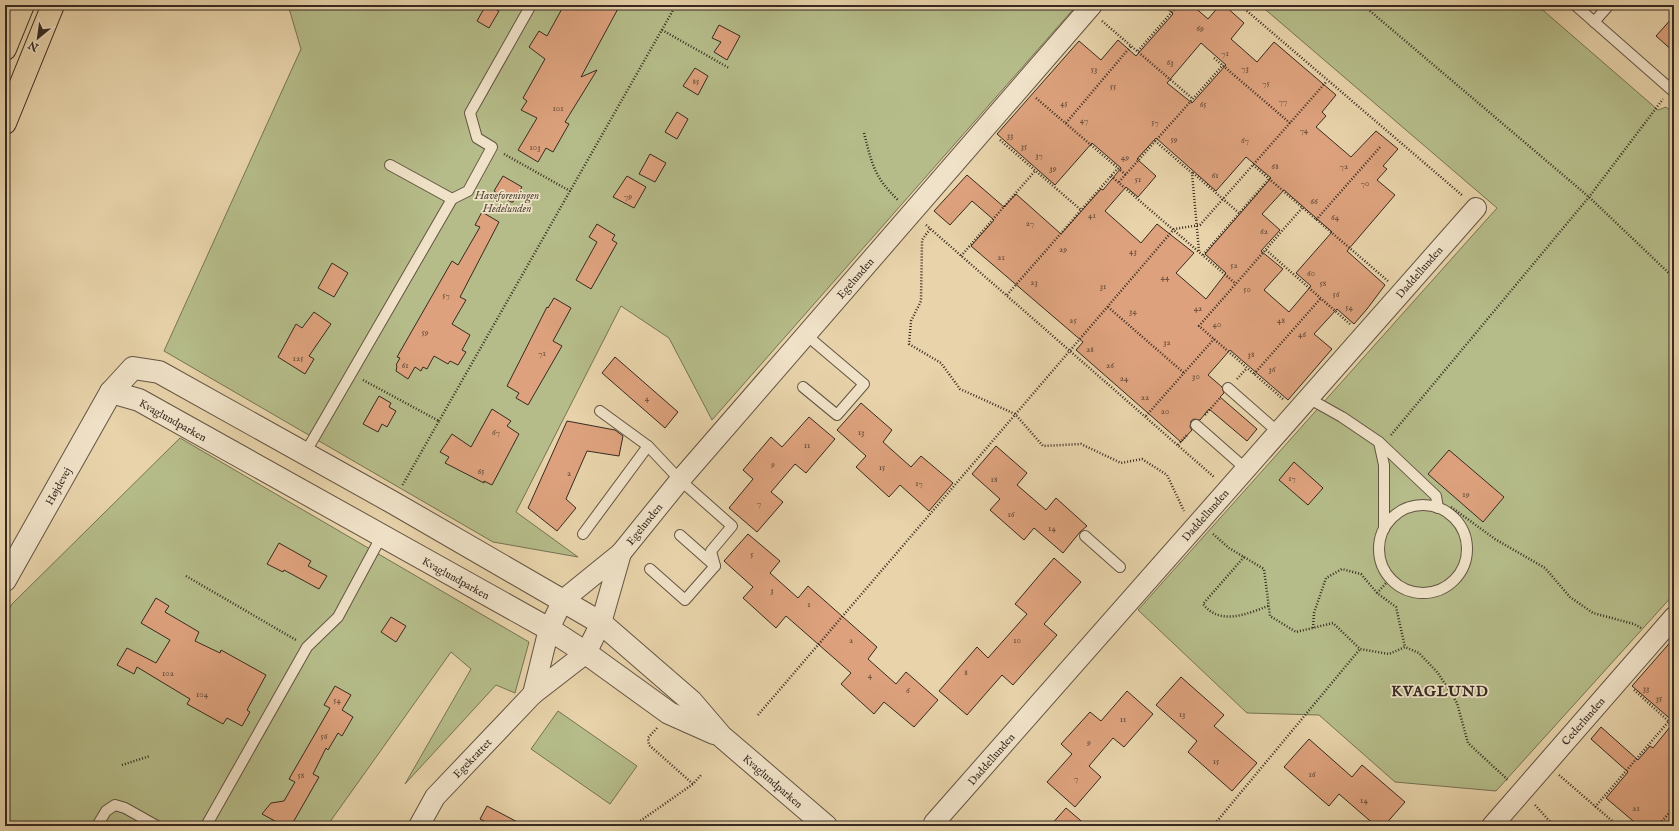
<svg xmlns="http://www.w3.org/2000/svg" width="1679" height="831" font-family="'IM FELL English',serif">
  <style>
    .green { fill: #b5bc89; stroke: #767355 }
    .building { fill: #dda27d; stroke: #372a21; fill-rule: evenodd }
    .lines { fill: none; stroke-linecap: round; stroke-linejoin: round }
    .service-casing { stroke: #635443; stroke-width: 12 }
    .minor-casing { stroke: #635443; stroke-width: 22 }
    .tertiary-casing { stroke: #635443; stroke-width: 24 }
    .motorway-casing { stroke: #372a21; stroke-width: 24 }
    .path { stroke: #372a21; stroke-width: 2.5; stroke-dasharray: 1 2; stroke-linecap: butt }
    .service { stroke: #f0e2c8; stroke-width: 10 }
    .minor { stroke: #f0e2c8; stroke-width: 20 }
    .tertiary { stroke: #f0e2c8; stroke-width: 22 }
    .motorway { stroke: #e8d3aa; stroke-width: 22 }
    .labels { text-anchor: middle; stroke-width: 3.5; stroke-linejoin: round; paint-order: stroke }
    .number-label { font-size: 9px; fill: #604838 }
    .park-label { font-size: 11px; font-style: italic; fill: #504736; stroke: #f0e2c8 }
    .street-label { font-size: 11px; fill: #372a21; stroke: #f0e2c8 }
    .district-label { font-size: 15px; font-weight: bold; letter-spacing: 1px; fill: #372a21; stroke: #f0e2c8 }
  </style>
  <rect width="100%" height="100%" fill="#e8d3aa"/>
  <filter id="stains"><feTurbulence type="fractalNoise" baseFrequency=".005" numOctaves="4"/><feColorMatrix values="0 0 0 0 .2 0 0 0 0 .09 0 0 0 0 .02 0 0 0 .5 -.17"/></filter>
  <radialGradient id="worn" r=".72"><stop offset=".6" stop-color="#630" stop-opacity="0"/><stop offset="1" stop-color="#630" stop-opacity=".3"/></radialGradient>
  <g class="green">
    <path d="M288,5H1077L712,420L669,338L621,306L516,512L578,557L493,542L164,351L301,49Z"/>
    <path d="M1260,5H1537L1658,110L1666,107L1674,114V594L1496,791L1395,782L1319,715L1247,713L1138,610L1497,208Z"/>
    <path d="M180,438L529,642L515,693L496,685L405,784L471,669L451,652L327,826H5V616L12,604Z"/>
    <path d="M558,711L637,766L610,804L531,749Z"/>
  </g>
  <g class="building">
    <path d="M486,5L499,11L489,28L477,21Z"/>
    <path d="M564,5H620L581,77L597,70L565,122L569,124L553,152L546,148L538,162L518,150L537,118L521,110L527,101L523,98L545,59L529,47L539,31L547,36Z"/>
    <path d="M1163,5H1192L1208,19L1220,5H1224L1244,23L1231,39L1257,62L1274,42L1336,95L1322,112L1326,116L1316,127L1351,157L1376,131L1398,149L1383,166L1387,169L1377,180L1395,195L1347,251L1385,285L1367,309L1354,324L1337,309L1314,334L1332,349L1288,400L1230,350L1208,375L1222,387L1224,393L1220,397L1257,429L1247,441L1209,409L1200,420L1194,419L1191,421L1190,427L1192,430L1181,442L1076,350L1083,342L971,246L994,220L972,201L950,225L934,211L967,175L1004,207L1016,194L1061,234L1101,189L1103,190L1121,168L1092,143L1055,185L997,134L1079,41L1101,60L1118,40L1136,56L1173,14ZM1201,43L1226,65L1192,103L1167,83ZM1156,138L1216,191L1246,157L1271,178L1205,254L1226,273L1206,299L1176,273L1194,253L1157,224L1141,243L1105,211L1126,187L1138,197L1156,176L1137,159ZM1284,190L1332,232L1296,273L1311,286L1289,312L1264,290L1283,269L1261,251L1280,230L1262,214Z"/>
    <path d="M1674,16V52L1656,36Z"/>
    <path d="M719,25L740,36L727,60L714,52L721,42L712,38Z"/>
    <path d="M695,68L708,76L698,95L683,86Z"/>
    <path d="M677,112L688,119L677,139L665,132Z"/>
    <path d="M650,154L666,163L655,182L639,174Z"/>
    <path d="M503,176L522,187L513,202H511L494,191Z"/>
    <path d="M627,176L646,187L634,208L613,197Z"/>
    <path d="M482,212L499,222L460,297L466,300L452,324L470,335L462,350L466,352L458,365L450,361L448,364L434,356L427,369L423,367L421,371L415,367L408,379L396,371L397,366L396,365L400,358L397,357L452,261L458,265L480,227L475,225Z"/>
    <path d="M597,224L615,235L612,240L617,243L591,289L576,280L597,242L589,237Z"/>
    <path d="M332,263L348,273L334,297L318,288Z"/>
    <path d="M554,298L571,308L553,341L562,346L528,405L516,398L519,393L507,386L547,307L548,308Z"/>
    <path d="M314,312L331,324L309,356L314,359L305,374L278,357L296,324L302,328Z"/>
    <path d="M615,357L678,412L665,428L602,373Z"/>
    <path d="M379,396L391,403L389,407L396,411L387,427L382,424L378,432L363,424Z"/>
    <path d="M861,403L892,430L883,442L911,467L921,456L953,483L929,511L900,485L889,497L856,467L866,456L837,430Z"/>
    <path d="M492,409L511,421L507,426L519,434L492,485L484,481V483L445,463L449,457L440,452L452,434L471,447Z"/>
    <path d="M809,417L835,439L806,473L795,464L771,492L783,502L757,532L729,508L753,479L743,470L771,437L782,447Z"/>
    <path d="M567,421L615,430L623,436L619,456L587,451L566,499L576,508L557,531L528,508Z"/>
    <path d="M996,446L1027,473L1017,485L1046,510L1056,498L1087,526L1080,532L1063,553L1034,528L1024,540L990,510L1000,499L972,474Z"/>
    <path d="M1449,450L1504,497L1483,522L1428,474Z"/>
    <path d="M1294,462L1323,488L1308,505L1279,480Z"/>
    <path d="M748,534L780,561L770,573L798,598L808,586L877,647L868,659L896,684L906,672L938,700L914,727L884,702L874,714L841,684L851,673L786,616L776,628L743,598L753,587L724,561Z"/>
    <path d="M279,543L311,561L308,566L327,576L319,589L284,570L283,572L267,564Z"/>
    <path d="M1054,558L1081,582L1044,624L1057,635L1013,685L1002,675L967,715L939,691L977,647L988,658L1027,614L1015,604Z"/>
    <path d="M156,598L169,606L165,612L199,632L195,641L220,653L221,650L266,675L247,710L250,712L242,726L227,718L223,724L187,704L190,699L137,667L134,674L117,665L127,648L156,663L170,640L141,623Z"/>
    <path d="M391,617L406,626L396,642L381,632Z"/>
    <path d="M1674,638V826H1639L1606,798L1628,772L1591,739L1601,727L1638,760L1650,746L1653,748L1674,722L1632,686Z"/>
    <path d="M1181,677L1224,715L1214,726L1257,763L1232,791L1188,752L1197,741L1156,705Z"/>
    <path d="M335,686L351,695L342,710L353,717L342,736L338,733L328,750L326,748L313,774L319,777L291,826H284L262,814L271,803L284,801L295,782L289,779L330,708L324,705Z"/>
    <path d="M1127,691L1153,714L1124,747L1113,738L1089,766L1101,777L1075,807L1047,782L1072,754L1061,744L1090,712L1101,721Z"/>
    <path d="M1309,739L1352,777L1362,765L1405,802L1384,826H1376L1339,794L1329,806L1284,767Z"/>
    <path d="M487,806L525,826H494L480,819Z"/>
    <path d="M1066,808L1087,826H1050Z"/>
  </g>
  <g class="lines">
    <g class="service-casing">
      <g id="service">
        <path d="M1575,5L1674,92"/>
        <path d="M1594,22L1609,5"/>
        <path d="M390,165L452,199"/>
        <path d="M803,387L837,415L864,384L805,334"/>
        <path d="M1228,388L1278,432"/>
        <path d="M1308,398L1342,417L1379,442L1436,496L1438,508"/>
        <path d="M600,411L648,446L680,480L732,526L711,551L715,566L685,600L650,569"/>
        <path d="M1196,425L1246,469"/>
        <path d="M1379,442L1384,465V529"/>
        <path d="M304,455L452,199L468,191L492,147L477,138L470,113L531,5"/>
        <circle cx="1423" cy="549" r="44"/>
        <path d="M583,534L648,446"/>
        <path d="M680,535L715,566"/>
        <path d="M1085,536L1120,567"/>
        <path d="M97,826L106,811L115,805L125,808L157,826"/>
        <path d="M206,826L307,647L338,617L381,537"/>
      </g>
    </g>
    <g class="minor-casing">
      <g id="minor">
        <path d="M621,553L680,480L1092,5"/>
        <path d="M621,553L601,623L586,653L533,694L549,629L563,600Z"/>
        <path d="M934,823L1476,208"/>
        <path d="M419,826L435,797L533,694"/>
        <path d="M1492,826L1674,617"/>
      </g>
    </g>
    <g class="tertiary-casing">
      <g id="tertiary">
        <path d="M111,392L139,400L549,629L586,653L669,713L714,733"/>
        <path d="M5,580L111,392L133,368L159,372L392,502L601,623L691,701L721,736L826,826"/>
      </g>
    </g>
    <g class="motorway-casing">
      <g id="motorway">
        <path d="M5,49L23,5"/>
        <path d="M5,123L53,5"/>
      </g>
    </g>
    <g class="path">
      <path d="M1240,5L1463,196"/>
      <path d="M1363,5L1589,197L1674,278"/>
      <path d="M1102,21L1193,99"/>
      <path d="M662,30L729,68"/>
      <path d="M1138,51L1178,5"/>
      <path d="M1214,58L1290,123"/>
      <path d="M1036,98L1126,175"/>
      <path d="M1066,123L1131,46"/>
      <path d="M864,133C872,164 874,177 898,200"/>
      <path d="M1000,140L1081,210"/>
      <path d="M1155,141L1192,173L1199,251"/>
      <path d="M504,154L570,191"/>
      <path d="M1253,165L1388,281"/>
      <path d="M1193,173L1239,213"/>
      <path d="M1111,176L1236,284"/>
      <path d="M1119,182L1223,65"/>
      <path d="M1316,220L1380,147"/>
      <path d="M926,225L1214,477"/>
      <path d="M930,229L922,240L921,301L911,321L909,344L941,363L960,389L1015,414L1043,446L1081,444L1121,463L1142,459L1167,475L1184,511"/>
      <path d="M1266,250L1350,324"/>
      <path d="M1203,255L1269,179"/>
      <path d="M961,256L1035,171"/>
      <path d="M1007,295L1118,168"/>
      <path d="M1108,307L1184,373"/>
      <path d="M1254,374L1321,298"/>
      <path d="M1237,379L1247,368"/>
      <path d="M363,380L439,421L402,486"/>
      <path d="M1283,399L1199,326L1302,208"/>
      <path d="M1205,415L1220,398"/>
      <path d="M1146,416L1214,339"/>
      <path d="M439,421L676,5"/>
      <path d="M1391,435L1589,197L1663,99"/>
      <path d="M1178,445L1187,435"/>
      <path d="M1451,507L1495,539L1545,568L1570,597L1593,613L1634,624L1641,628"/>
      <path d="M1213,534L1229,548L1264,569L1270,616L1296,632L1333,623L1360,649L1389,654L1405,647L1419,653L1438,673L1457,703L1468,743L1508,780"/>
      <path d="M1244,557L1203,604C1220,626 1247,614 1268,606"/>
      <path d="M186,576L296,640"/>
      <path d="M1377,593L1390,579"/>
      <path d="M1313,628L1314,613L1326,578L1342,569L1361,574L1377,593L1396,607L1405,647"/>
      <path d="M1634,690L1674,726"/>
      <path d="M758,715L1174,229L1200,225L1327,81"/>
      <path d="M657,728L648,738L649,745L693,784"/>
      <path d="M122,765L150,756"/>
      <path d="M1559,775L1618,826"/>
      <path d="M1535,805L1554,826"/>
      <path d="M1595,807L1669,721"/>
      <path d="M543,826L549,824L553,826"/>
      <path d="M633,826L693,784L701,775"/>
      <path d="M1213,826L1360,649"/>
      <path d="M1658,826L1674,807"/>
    </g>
    <use href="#service" class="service"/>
    <use href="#minor" class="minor"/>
    <use href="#tertiary" class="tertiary"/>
    <use href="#motorway" class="motorway"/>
  </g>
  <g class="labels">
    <g class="number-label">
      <text x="1200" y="31">69</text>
      <text x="1225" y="56">71</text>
      <text x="1170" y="65">63</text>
      <text x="1245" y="71">73</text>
      <text x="1094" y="72">53</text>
      <text x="696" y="84">85</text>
      <text x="1266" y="86">75</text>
      <text x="1113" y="89">55</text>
      <text x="1283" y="104">77</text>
      <text x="1064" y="106">45</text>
      <text x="1203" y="107">65</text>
      <text x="558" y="111">101</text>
      <text x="1084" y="123">47</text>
      <text x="1155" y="125">57</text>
      <text x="1304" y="133">74</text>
      <text x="1010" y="138">33</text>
      <text x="1174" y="142">59</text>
      <text x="1245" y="143">67</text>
      <text x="1024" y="149">35</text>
      <text x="535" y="150">103</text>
      <text x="1039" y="158">37</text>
      <text x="1125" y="160">49</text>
      <text x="1275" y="169">68</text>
      <text x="1344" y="169">72</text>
      <text x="1053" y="171">39</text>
      <text x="1215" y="178">61</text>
      <text x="1138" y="182">51</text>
      <text x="1365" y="186">70</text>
      <text x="628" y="199">79</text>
      <text x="1314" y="204">66</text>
      <text x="1092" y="218">41</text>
      <text x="1335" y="220">64</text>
      <text x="1030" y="226">27</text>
      <text x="1264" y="234">62</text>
      <text x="1063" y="252">29</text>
      <text x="1133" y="254">43</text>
      <text x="1001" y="260">21</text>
      <text x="1234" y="268">52</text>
      <text x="1311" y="276">60</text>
      <text x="1165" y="280">44</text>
      <text x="1034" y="285">23</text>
      <text x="1323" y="286">58</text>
      <text x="1103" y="289">31</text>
      <text x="1247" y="292">50</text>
      <text x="1336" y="297">56</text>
      <text x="446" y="298">57</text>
      <text x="1349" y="310">54</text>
      <text x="1198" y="311">42</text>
      <text x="1133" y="314">34</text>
      <text x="1073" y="323">25</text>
      <text x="1281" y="323">48</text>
      <text x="1217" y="327">40</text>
      <text x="425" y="335">59</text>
      <text x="1302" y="337">46</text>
      <text x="1167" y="345">32</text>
      <text x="1090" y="352">28</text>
      <text x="542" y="356">71</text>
      <text x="1251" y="357">38</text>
      <text x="298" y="361">125</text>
      <text x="405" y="368">61</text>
      <text x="1110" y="368">26</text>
      <text x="1272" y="372">36</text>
      <text x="1196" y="379">30</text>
      <text x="1124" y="381">24</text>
      <text x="1145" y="400">22</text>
      <text x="647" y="401">4</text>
      <text x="1165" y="414">20</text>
      <text x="496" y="435">67</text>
      <text x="861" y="435">13</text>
      <text x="807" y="448">11</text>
      <text x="773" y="467">9</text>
      <text x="882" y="470">15</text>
      <text x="481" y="474">65</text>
      <text x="569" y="476">2</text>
      <text x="1292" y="481">17</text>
      <text x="994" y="482">18</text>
      <text x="919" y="486">17</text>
      <text x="1466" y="497">19</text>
      <text x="759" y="506">7</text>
      <text x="1011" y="517">16</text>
      <text x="1052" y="531">14</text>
      <text x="752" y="557">5</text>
      <text x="772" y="593">3</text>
      <text x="809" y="607">1</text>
      <text x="851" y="643">2</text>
      <text x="1017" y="643">10</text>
      <text x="966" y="675">8</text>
      <text x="168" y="676">102</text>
      <text x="870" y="678">4</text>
      <text x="1646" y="691">33</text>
      <text x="908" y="693">6</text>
      <text x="202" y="697">104</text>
      <text x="1659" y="701">35</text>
      <text x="337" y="703">54</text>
      <text x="1182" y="717">13</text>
      <text x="1123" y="722">11</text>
      <text x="324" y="739">56</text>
      <text x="1089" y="745">9</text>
      <text x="1216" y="764">15</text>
      <text x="1312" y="777">16</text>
      <text x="301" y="778">58</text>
      <text x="1076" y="781">7</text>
      <text x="1364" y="803">14</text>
      <text x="1636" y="811">21</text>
    </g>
    <g class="park-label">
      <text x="507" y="199">Haveforeningen<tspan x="507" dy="13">Hedelunden</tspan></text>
    </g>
    <g class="street-label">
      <text transform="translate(1419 272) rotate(-49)" y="4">Daddellunden</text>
      <text transform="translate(855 278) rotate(-49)" y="4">Egelunden</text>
      <text transform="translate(173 420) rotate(29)" y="4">Kvaglundparken</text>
      <text transform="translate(58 486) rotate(-61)" y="4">Højdevej</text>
      <text transform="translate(1205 515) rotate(-49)" y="4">Daddellunden</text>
      <text transform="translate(644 524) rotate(-51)" y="4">Egelunden</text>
      <text transform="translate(456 578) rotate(29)" y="4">Kvaglundparken</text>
      <text transform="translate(1583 721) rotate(-49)" y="4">Cederlunden</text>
      <text transform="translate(472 758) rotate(-46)" y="4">Egekrattet</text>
      <text transform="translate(991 759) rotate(-49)" y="4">Daddellunden</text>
      <text transform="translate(773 781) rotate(41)" y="4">Kvaglundparken</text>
    </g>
    <g class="district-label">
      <text x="1440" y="696">KVAGLUND</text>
    </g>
  </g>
  <rect width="1679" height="831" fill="none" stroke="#e8d3aa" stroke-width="20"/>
  <rect x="6" y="6" width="1667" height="819" fill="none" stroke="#372a21" stroke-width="2"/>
  <rect x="10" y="10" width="1659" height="811" fill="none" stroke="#372a21"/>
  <g transform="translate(38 38) rotate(209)" stroke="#f0e2c8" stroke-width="3" paint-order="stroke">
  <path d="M0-3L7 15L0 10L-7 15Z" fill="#372a21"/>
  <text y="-6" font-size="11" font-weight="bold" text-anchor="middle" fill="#372a21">N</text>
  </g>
  <rect width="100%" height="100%" filter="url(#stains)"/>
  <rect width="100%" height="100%" fill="url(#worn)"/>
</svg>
